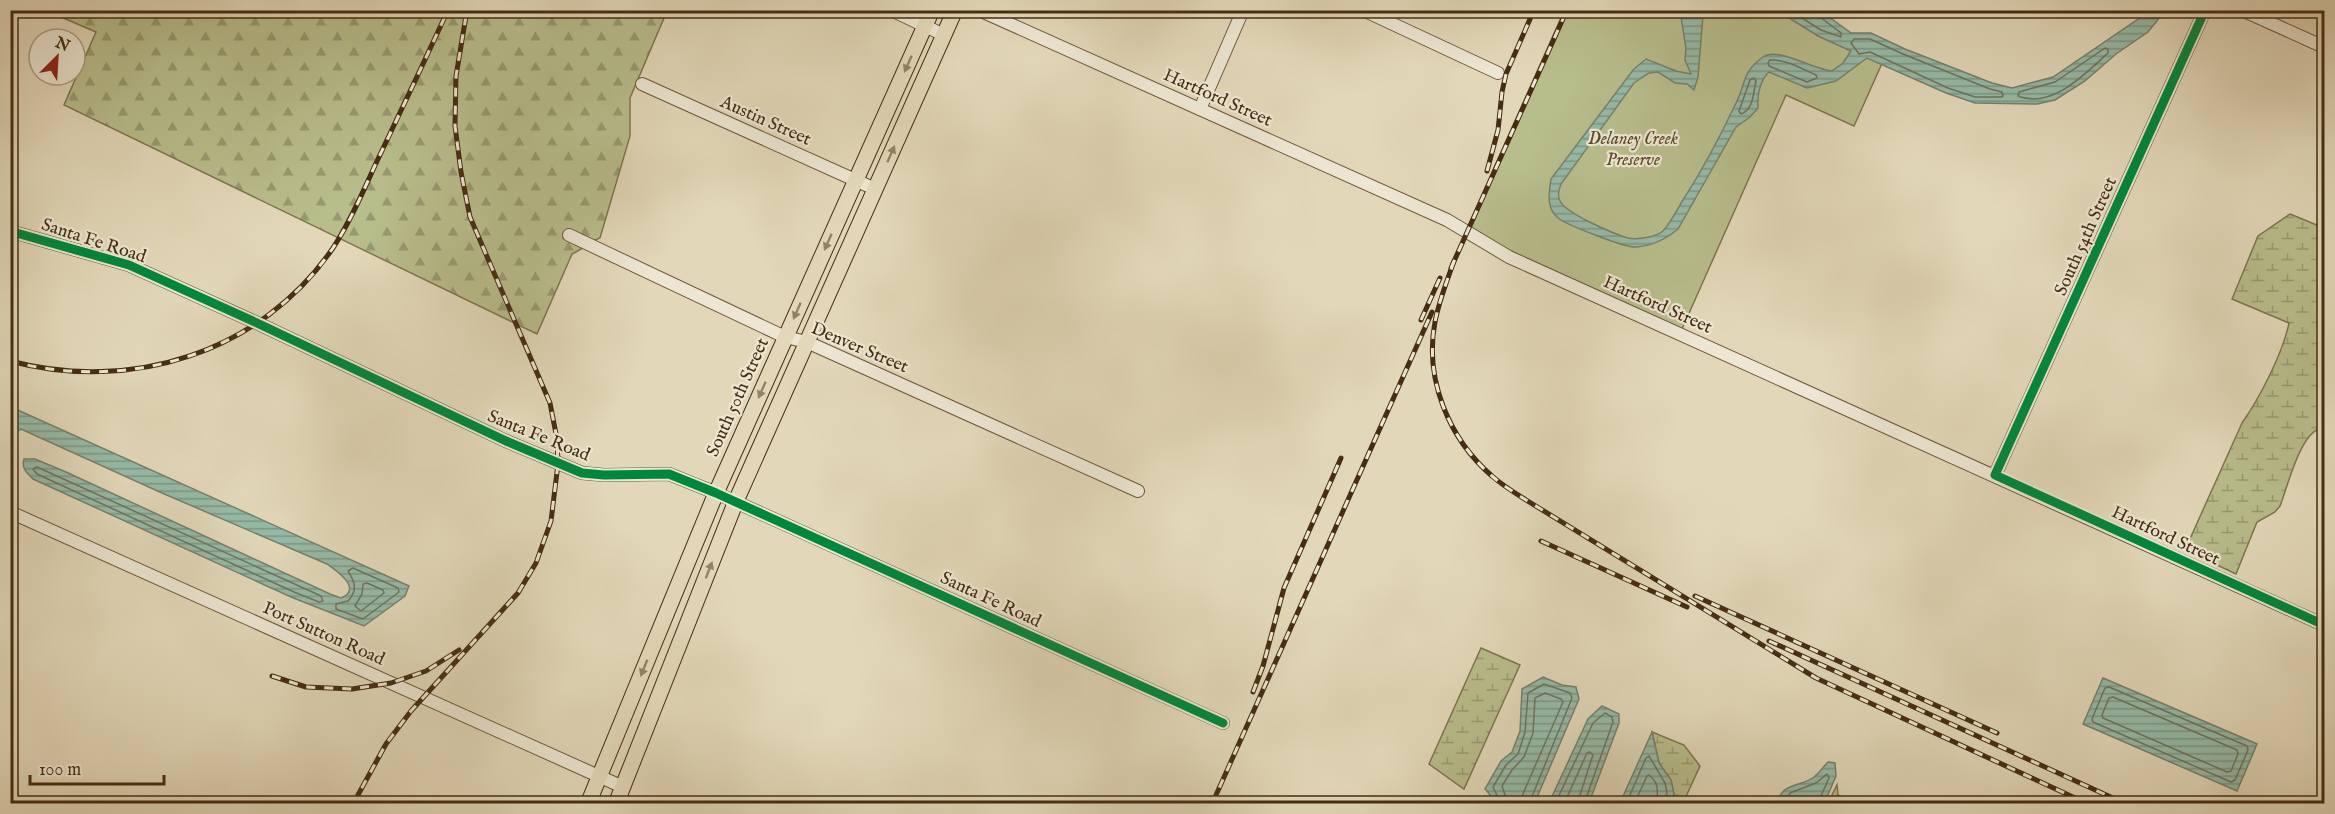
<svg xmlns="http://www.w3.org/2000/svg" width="2335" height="814" font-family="'IM FELL English',serif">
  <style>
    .forest { fill: url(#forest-firs); stroke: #7f754f; stroke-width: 1.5 }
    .wetland { fill: url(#wetland-marsh); stroke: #7f754f; stroke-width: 1.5 }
    .park { fill: #b8bd8c; stroke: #7f754f; stroke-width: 1.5 }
    .water { fill: url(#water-rules); stroke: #76826d; stroke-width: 1.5 }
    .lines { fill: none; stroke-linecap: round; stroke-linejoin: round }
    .shore { stroke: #6e745e; stroke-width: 1.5 }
    .minor-casing { stroke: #6d583c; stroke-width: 14 }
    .major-casing { stroke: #462d12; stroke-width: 17 }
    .minor { stroke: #ece6d2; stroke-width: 12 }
    .major { stroke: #e2d8b9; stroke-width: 15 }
    .rail-casing { stroke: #462d12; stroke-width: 5 }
    .rail { stroke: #ece6d2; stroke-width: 3; stroke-dasharray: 9; stroke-linecap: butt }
    .cycleway-casing { stroke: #ece6d2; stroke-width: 13 }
    .cycleway { stroke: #00873e; stroke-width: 9 }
    .oneway { fill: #948266 }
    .labels { text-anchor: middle; stroke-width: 4.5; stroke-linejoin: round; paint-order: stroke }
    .street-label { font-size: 18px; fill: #462d12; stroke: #ece6d2 }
    .park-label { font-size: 18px; font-style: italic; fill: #5d4a2a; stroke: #ece6d2 }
  </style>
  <defs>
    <pattern id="forest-firs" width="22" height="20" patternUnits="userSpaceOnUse" patternTransform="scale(1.5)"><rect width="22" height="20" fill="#b8bd8c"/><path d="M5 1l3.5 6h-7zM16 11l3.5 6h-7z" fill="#979a71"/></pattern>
    <pattern id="wetland-marsh" width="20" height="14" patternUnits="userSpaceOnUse" patternTransform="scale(1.5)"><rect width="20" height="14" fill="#b8bd8c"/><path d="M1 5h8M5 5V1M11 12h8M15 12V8" fill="none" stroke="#979a71"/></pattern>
    <pattern id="water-rules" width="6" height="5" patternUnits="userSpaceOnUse" patternTransform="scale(1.5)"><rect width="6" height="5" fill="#96bba9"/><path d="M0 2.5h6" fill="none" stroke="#7c9888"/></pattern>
  </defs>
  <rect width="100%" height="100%" fill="#e2d8b9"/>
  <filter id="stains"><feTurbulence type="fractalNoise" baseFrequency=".00333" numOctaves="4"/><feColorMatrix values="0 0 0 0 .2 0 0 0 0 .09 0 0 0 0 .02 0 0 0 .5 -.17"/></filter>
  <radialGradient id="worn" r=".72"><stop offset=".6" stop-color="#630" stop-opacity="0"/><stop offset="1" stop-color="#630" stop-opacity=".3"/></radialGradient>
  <path class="forest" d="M47,11H667L630,98V136L600,238L593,241L567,229L563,238L583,248L572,254L537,334L64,105L96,32Z"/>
  <g class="wetland">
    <path d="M2290,214L2324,228V428C2301,428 2288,486 2280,506L2275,512L2257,522L2236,574L2185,550L2242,423C2259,399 2283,353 2289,323L2232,299L2258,236Z"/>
    <path d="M1481,648L1520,665L1464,789L1429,764Z"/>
    <path d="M1652,732L1684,745L1700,766L1683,803H1669L1674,794L1671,780L1659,763Z"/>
    <path d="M1837,785L1838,795L1855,803H1831L1830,799Z"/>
  </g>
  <path class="park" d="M1564,11H1799L1888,50L1854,126L1786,95L1682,329L1466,231Z"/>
  <g class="water">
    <path d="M1680,11H1700L1703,15L1698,77L1694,90L1687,84L1675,83L1658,72L1649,73L1634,83L1561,184C1559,190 1557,195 1560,201C1565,213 1614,234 1628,238C1637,240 1656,237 1663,231C1671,222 1677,210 1683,200C1703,169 1720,137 1736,103C1746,83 1742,72 1763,57C1777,46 1814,70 1832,71L1843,63L1851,51L1818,36L1778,11H1821L1851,33H1871L1905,49L1992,83L2012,88L2053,77L2150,11H2169L2160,17L2148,32L2116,54L2085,81L2055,100L2037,104L1975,103L1946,93L1867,58L1836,81L1807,88L1769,72C1760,80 1757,95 1758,108L1750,117L1736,127L1678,229C1666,239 1652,246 1636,247C1625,248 1567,225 1558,218C1546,208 1549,193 1551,179L1633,70L1646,59L1676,71L1691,74L1685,60L1686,48Z"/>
    <path d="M11,407L409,586L405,596L364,626L291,597L33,479C27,473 21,468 24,459H35L66,472L330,594L341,598C363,589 337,571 327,564L162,493L21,429L11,435Z"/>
    <path d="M1543,677L1562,685L1576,687L1579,699L1535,802L1497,803L1485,789L1501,761L1512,752L1520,731L1522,689Z"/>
    <path d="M2103,678L2257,744L2237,791L2083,724Z"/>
    <path d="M1602,706L1619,714V723L1589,803H1549L1588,719Z"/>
    <path d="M1652,732L1659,763L1671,780L1674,794L1669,803H1620Z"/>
    <path d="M1828,762L1835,763L1836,776L1826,799L1827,803H1778C1780,783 1801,787 1814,777C1819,773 1823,767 1828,762Z"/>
  </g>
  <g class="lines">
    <g class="shore">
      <path d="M1789,10L1821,30L1841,37V33L1820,17L1818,10"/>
      <path d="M1854,39H1870L1903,54L1990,89L2002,92L2003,96L2001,97H1975L1948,88L1870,52L1859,54L1851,43Z"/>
      <path d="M2105,48L2108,49V53C2086,73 2051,110 2018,96L2019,92L2055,82Z"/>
      <path d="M1770,60C1785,59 1802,69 1816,75L1817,78L1807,82L1769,66L1768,63Z"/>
      <path d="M1754,78L1756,81C1753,93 1754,109 1741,114L1739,111L1750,80Z"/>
      <path d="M37,467L321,596L323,601L319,602L294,592L37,474L33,469Z"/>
      <path d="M353,568L398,588L399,592L363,619L336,609V604L348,601C358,590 355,582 348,571Z"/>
      <path d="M367,583L383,590L384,593L361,611L355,606L362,594L363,584Z"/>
      <path d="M2109,687L2247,746L2248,750L2235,780L2231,782L2093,722L2092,719L2105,688Z"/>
      <path d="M2113,697L2237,750L2238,754L2231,771L2227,772L2103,718L2102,715L2109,698Z"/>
      <path d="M1501,804L1493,787L1506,765L1518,754L1525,732L1528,693L1544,684L1570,693L1572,698L1529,804"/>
      <path d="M1508,804L1502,786L1512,770L1524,757L1533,733L1535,698L1545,693L1561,699L1563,702L1522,796L1521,804"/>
      <path d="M1555,804L1593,723L1605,713L1612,717L1613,722L1584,804"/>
      <path d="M1564,804L1587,753L1590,752L1593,755L1577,804"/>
      <path d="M1626,804L1646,758L1649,756L1665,783L1667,793L1664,804"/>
      <path d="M1634,804L1647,776L1649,775C1660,784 1657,791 1657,804"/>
      <path d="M1784,804L1790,793L1816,783L1827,774L1829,778L1820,798L1821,804"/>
    </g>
    <g class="minor-casing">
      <g id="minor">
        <path d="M891,10L944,35"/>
        <path d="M979,10L1447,220L1509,257L2324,625"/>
        <path d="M1363,10L1498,73"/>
        <path d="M2242,10L2324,47"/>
        <path d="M642,84L875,189"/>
        <path d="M1200,109L1243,10"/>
        <path d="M10,233L13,232L129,265L257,323L506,441L582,473L604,475L669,474L716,493L1223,723"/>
        <path d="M569,235L785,337L807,342L1138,491"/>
        <path d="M1995,475L2205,10"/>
        <path d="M10,512L623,787"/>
      </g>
    </g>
    <g class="major-casing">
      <g id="major">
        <path d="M588,804L716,493L932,10"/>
        <path d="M616,804L736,501L955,10"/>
      </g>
    </g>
    <use href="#minor" class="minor"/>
    <use href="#major" class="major"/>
    <g class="rail-casing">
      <g id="rail">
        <path d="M1487,171L1498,130L1502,92L1506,74L1534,10"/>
        <path d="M1454,261C1447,281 1439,301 1435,322C1424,379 1449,439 1492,476C1502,485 1515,493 1526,500L1816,678L2088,804"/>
        <path d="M1451,268L1567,10"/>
        <path d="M1421,320L1440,278"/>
        <path d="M10,361C131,393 261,353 333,248C351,221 364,189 378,159C402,109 425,60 448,10"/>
        <path d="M1541,541L1687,607"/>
        <path d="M1695,596L1997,733"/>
        <path d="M1769,641L2126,804"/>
        <path d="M272,676L306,687L352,689L391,683L426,671L459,650"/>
        <path d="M1253,692L1263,666L1284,588L1341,458"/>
        <path d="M353,804L386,744L411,711L518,593L536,563L551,521L558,464L557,439L550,403L470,217L461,172L455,126L456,76L467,10"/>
        <path d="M1212,804L1432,312"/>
      </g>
    </g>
    <use href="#rail" class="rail"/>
    <g class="cycleway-casing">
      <g id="cycleway">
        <path d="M2205,10L1995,475L2324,625"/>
        <path d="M10,233L13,232L129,265L257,323L506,441L582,473L604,475L669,474L716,493L1223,723"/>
      </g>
    </g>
    <use href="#cycleway" class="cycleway"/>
  </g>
  <defs><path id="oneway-solid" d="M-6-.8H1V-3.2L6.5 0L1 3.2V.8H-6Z" transform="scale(1.5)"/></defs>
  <g class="oneway">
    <use href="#oneway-solid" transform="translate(908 64) rotate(114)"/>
    <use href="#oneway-solid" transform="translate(891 154) rotate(-66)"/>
    <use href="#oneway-solid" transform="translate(828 242) rotate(114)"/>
    <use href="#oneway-solid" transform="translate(797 311) rotate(114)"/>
    <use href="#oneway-solid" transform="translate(762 390) rotate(114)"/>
    <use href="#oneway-solid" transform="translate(709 570) rotate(-69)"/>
    <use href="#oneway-solid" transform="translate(644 668) rotate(112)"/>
  </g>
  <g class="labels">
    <g class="street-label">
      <text transform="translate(1218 97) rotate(24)" y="6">Hartford Street</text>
      <text transform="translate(766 120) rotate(24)" y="6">Austin Street</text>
      <text transform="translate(2085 236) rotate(-66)" y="6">South 54th Street</text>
      <text transform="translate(94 240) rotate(18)" y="6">Santa Fe Road</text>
      <text transform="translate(1658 304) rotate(24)" y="6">Hartford Street</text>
      <text transform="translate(860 347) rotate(23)" y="6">Denver Street</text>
      <text transform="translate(737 397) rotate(-66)" y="6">South 50th Street</text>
      <text transform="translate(539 435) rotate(22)" y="6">Santa Fe Road</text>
      <text transform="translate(2166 535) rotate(25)" y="6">Hartford Street</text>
      <text transform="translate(991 599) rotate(25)" y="6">Santa Fe Road</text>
      <text transform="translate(324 633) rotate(24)" y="6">Port Sutton Road</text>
    </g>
    <g class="park-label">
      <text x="1633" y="144">Delaney Creek<tspan x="1633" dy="21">Preserve</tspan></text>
    </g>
  </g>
  <rect width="2335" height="814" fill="none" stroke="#e2d8b9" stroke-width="36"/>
  <rect x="12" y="12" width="2311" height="790" fill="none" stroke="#462d12" stroke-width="3"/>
  <rect x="18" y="18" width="2299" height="778" fill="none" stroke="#462d12" stroke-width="1.5"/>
  <g transform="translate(57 57) rotate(24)"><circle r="28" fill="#ece6d2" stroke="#aa9c85" stroke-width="1.5"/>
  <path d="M0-4.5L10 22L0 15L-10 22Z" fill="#8f2418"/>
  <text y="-9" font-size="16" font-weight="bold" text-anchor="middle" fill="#462d12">N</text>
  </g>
  <path d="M30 775v9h134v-9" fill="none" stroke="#462d12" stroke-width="3"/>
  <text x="39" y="775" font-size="18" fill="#462d12" stroke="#ece6d2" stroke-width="4.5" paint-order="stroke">100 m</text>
  <rect width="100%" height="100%" filter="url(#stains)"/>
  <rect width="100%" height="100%" fill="url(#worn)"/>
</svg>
